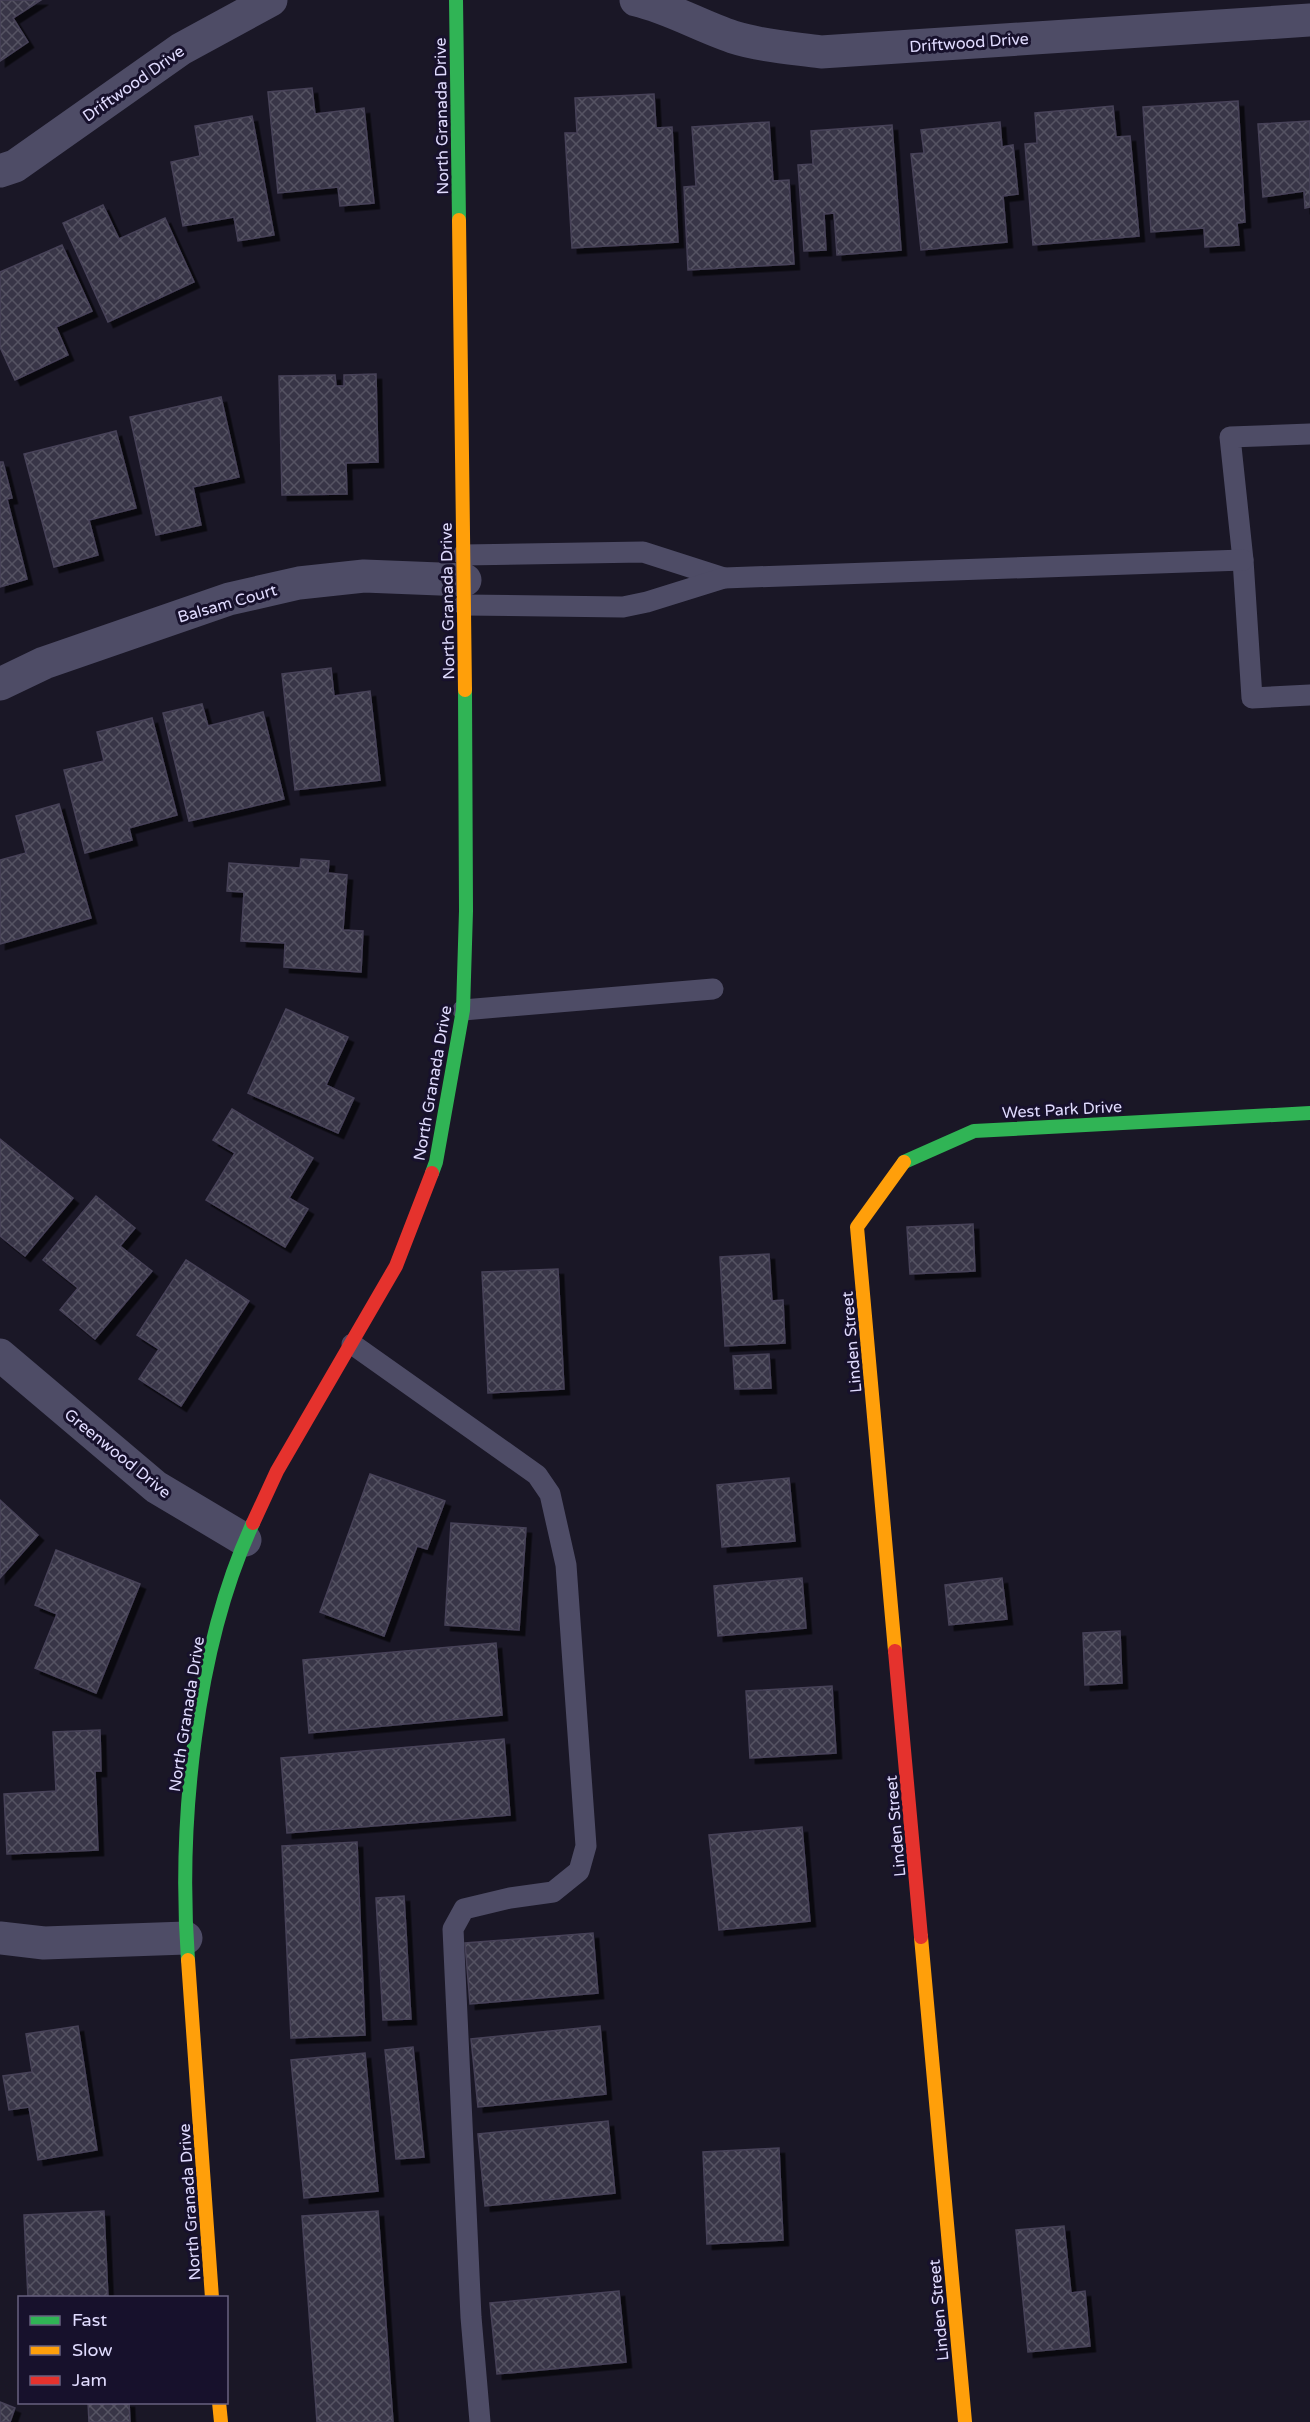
<svg xmlns="http://www.w3.org/2000/svg" width="1310" height="2422" font-family="'Varela Round',sans-serif">
  <style>
    .building { fill: url(#building-cross-hatch); stroke: #474258; stroke-width: 1.5; filter: url(#shadow) }
    .lines { fill: none; stroke-linecap: round; stroke-linejoin: round }
    .lane { stroke: #4e4c66; stroke-width: 21 }
    .street { stroke: #4e4c66; stroke-width: 33 }
    .fast { stroke: #30b455; stroke-width: 14 }
    .slow { stroke: #ff9f0a; stroke-width: 14 }
    .jam { stroke: #e5322d; stroke-width: 14 }
    .labels { text-anchor: middle; stroke-width: 6; stroke-linejoin: round; paint-order: stroke }
    .street-label { font-size: 16px; fill: #e1dcff; stroke: #17112c }
  </style>
  <defs>
    <pattern id="building-cross-hatch" width="8" height="8" patternUnits="userSpaceOnUse" patternTransform="scale(1.5)"><rect width="8" height="8" fill="#393647"/><path d="M0 0l8 8M0 8l8-8" fill="none" stroke="#555263"/></pattern>
    <filter id="shadow"><feDropShadow dx="5.5" dy="5.5" stdDeviation="0" flood-color="#0009"/></filter>
  </defs>
  <rect width="100%" height="100%" fill="#1a1726"/>
  <g class="building">
    <path d="M0,0H41L13,18L28,42L0,61Z"/>
    <path d="M312,88L315,114L364,108L374,203L340,206L338,187L278,193L268,92Z"/>
    <path d="M654,94L656,128L672,127L678,242L572,248L565,133H577L575,98Z"/>
    <path d="M1238,101L1245,222L1237,223L1239,245L1205,247L1204,228L1151,232L1143,107Z"/>
    <path d="M1113,106L1116,137L1130,136L1139,236L1033,245L1025,144L1037,143L1035,113Z"/>
    <path d="M252,116L274,235L238,241L234,217L183,226L171,162L200,156L195,126Z"/>
    <path d="M1310,121V207L1305,208L1304,191L1263,197L1258,124Z"/>
    <path d="M769,122L773,181L789,180L794,264L688,270L684,187L696,186L692,127Z"/>
    <path d="M1000,122L1002,147L1013,145L1018,194L1003,196L1007,242L921,250L911,154L924,153L921,130Z"/>
    <path d="M892,125L901,250L837,255L834,213L824,214L826,250L804,251L798,165L813,164L811,131Z"/>
    <path d="M103,205L119,239L165,218L194,282L108,322L63,223Z"/>
    <path d="M62,245L92,311L56,327L68,355L15,380L0,347V272Z"/>
    <path d="M376,374L378,462L346,463L347,494L282,495L279,376L335,375L336,386H344V375Z"/>
    <path d="M221,397L239,477L193,487L201,525L156,535L130,417Z"/>
    <path d="M116,431L136,508L89,520L98,555L54,567L24,454Z"/>
    <path d="M0,462H3L12,498L7,499L27,579L0,587Z"/>
    <path d="M331,668L334,696L370,691L380,780L295,790L282,674Z"/>
    <path d="M202,704L208,726L263,712L284,799L189,821L163,713Z"/>
    <path d="M152,718L177,815L129,828L132,840L85,853L64,770L104,761L97,732Z"/>
    <path d="M59,804L91,918L0,944V860L26,853L16,816Z"/>
    <path d="M301,859L329,861L328,873L347,875L343,930L363,931L361,972L284,967L285,943L241,941L244,892L227,891L229,863L300,868Z"/>
    <path d="M286,1009L348,1037L326,1085L354,1098L338,1133L248,1093Z"/>
    <path d="M232,1109L313,1158L289,1198L308,1209L285,1247L206,1200L235,1153L213,1140Z"/>
    <path d="M0,1139L73,1198L25,1256L0,1236Z"/>
    <path d="M96,1196L135,1228L120,1246L152,1271L95,1339L60,1310L78,1288L43,1260Z"/>
    <path d="M973,1224L975,1271L910,1274L907,1227Z"/>
    <path d="M769,1254L772,1301L783,1300L785,1343L725,1346L720,1257Z"/>
    <path d="M186,1260L249,1301L181,1406L139,1379L159,1349L137,1335Z"/>
    <path d="M558,1269L564,1389L488,1393L482,1272Z"/>
    <path d="M769,1354L771,1388L735,1389L733,1356Z"/>
    <path d="M370,1474L445,1501L427,1549L417,1546L384,1636L320,1612Z"/>
    <path d="M789,1478L795,1541L722,1547L717,1485Z"/>
    <path d="M0,1500L38,1535L0,1578Z"/>
    <path d="M451,1523L526,1528L519,1630L445,1625Z"/>
    <path d="M56,1550L140,1584L96,1693L35,1668L57,1614L35,1605Z"/>
    <path d="M802,1578L806,1628L718,1636L714,1586Z"/>
    <path d="M1002,1578L1007,1619L949,1625L945,1585Z"/>
    <path d="M1120,1631L1122,1683L1085,1685L1083,1633Z"/>
    <path d="M496,1643L502,1715L309,1733L303,1660Z"/>
    <path d="M832,1686L836,1753L750,1758L746,1691Z"/>
    <path d="M100,1730L101,1771H95L98,1850L7,1854L4,1794L56,1791L53,1732Z"/>
    <path d="M504,1739L510,1815L287,1833L281,1758Z"/>
    <path d="M802,1827L810,1921L719,1930L709,1835Z"/>
    <path d="M357,1842L365,2035L291,2038L282,1846Z"/>
    <path d="M404,1896L411,2019L383,2020L376,1898Z"/>
    <path d="M593,1933L598,1993L470,2004L465,1943Z"/>
    <path d="M78,2026L97,2150L38,2160L29,2107L9,2110L3,2076L32,2072L26,2034Z"/>
    <path d="M600,2026L606,2094L478,2107L471,2039Z"/>
    <path d="M413,2047L424,2157L396,2159L385,2050Z"/>
    <path d="M365,2053L378,2191L304,2198L291,2060Z"/>
    <path d="M608,2121L615,2193L485,2206L478,2134Z"/>
    <path d="M779,2148L783,2240L707,2244L703,2152Z"/>
    <path d="M104,2211L108,2298H28L24,2215Z"/>
    <path d="M378,2211L393,2422H317L302,2216Z"/>
    <path d="M1064,2226L1071,2293L1085,2291L1090,2346L1028,2352L1016,2230Z"/>
    <path d="M619,2291L626,2362L497,2374L490,2303Z"/>
    <path d="M0,2402L15,2408L10,2422H0Z"/>
    <path d="M88,2402H129L130,2422H89Z"/>
  </g>
  <g class="lines">
    <g class="lane">
      <path d="M1310,434L1230,437L1243,560L1252,698L1310,695"/>
      <path d="M463,555L643,552L724,578"/>
      <path d="M464,605L623,607L647,602L724,578L1243,560"/>
      <path d="M463,1010L713,989"/>
      <path d="M352,1344L537,1475L550,1494L566,1565L586,1846L579,1871L553,1892L510,1898L464,1909L453,1929L471,2317L480,2422"/>
    </g>
    <g class="street">
      <path d="M636,0C670,8 700,26 733,37C761,46 792,48 821,52L1310,20"/>
      <path d="M0,171L15,166L181,49L271,0"/>
      <path d="M0,684L44,663L229,599L299,583L364,576L465,580"/>
      <path d="M0,1355L156,1487L245,1540"/>
      <path d="M0,1938L44,1943L186,1938"/>
    </g>
    <g class="fast">
      <path d="M456,0L459,220"/>
      <path d="M904,1162L974,1131L1310,1113"/>
      <path d="M432,1173L436,1162L463,1010L466,911L465,690"/>
      <path d="M188,1960C178,1824 195,1648 253,1523"/>
    </g>
    <g class="slow">
      <path d="M459,220L465,690"/>
      <path d="M895,1651L857,1227L904,1162"/>
      <path d="M921,1937L965,2422"/>
      <path d="M188,1960L212,2298"/>
      <path d="M219,2402L221,2422"/>
    </g>
    <g class="jam">
      <path d="M253,1523L277,1471L396,1266L432,1173"/>
      <path d="M895,1651L921,1937"/>
    </g>
  </g>
  <g class="labels">
    <g class="street-label">
      <text transform="translate(969 42) rotate(-4)" y="6">Driftwood Drive</text>
      <text transform="translate(133 83) rotate(-35)" y="6">Driftwood Drive</text>
      <text transform="translate(441 116) rotate(-91)" y="6">North Granada Drive</text>
      <text transform="translate(447 601) rotate(-91)" y="6">North Granada Drive</text>
      <text transform="translate(227 603) rotate(-16)" y="6">Balsam Court</text>
      <text transform="translate(432 1083) rotate(-80)" y="6">North Granada Drive</text>
      <text transform="translate(1062 1109) rotate(-3)" y="6">West Park Drive</text>
      <text transform="translate(851 1342) rotate(-95)" y="6">Linden Street</text>
      <text transform="translate(118 1453) rotate(39)" y="6">Greenwood Drive</text>
      <text transform="translate(186 1714) rotate(-81)" y="6">North Granada Drive</text>
      <text transform="translate(895 1826) rotate(-95)" y="6">Linden Street</text>
      <text transform="translate(189 2202) rotate(-94)" y="6">North Granada Drive</text>
      <text transform="translate(938 2310) rotate(-95)" y="6">Linden Street</text>
    </g>
  </g>
  <rect x="18" y="2296" width="210" height="108" fill="#17112c" stroke="#686280" stroke-width="1.5"/>
  <rect x="30" y="2316" width="30" height="9" fill="#30b455" stroke="#686280" stroke-width="1.5"/>
  <text x="72" y="2326" font-size="18" fill="#e1dcff">Fast</text>
  <rect x="30" y="2346" width="30" height="9" fill="#ff9f0a" stroke="#686280" stroke-width="1.5"/>
  <text x="72" y="2356" font-size="18" fill="#e1dcff">Slow</text>
  <rect x="30" y="2376" width="30" height="9" fill="#e5322d" stroke="#686280" stroke-width="1.5"/>
  <text x="72" y="2386" font-size="18" fill="#e1dcff">Jam</text>
</svg>
